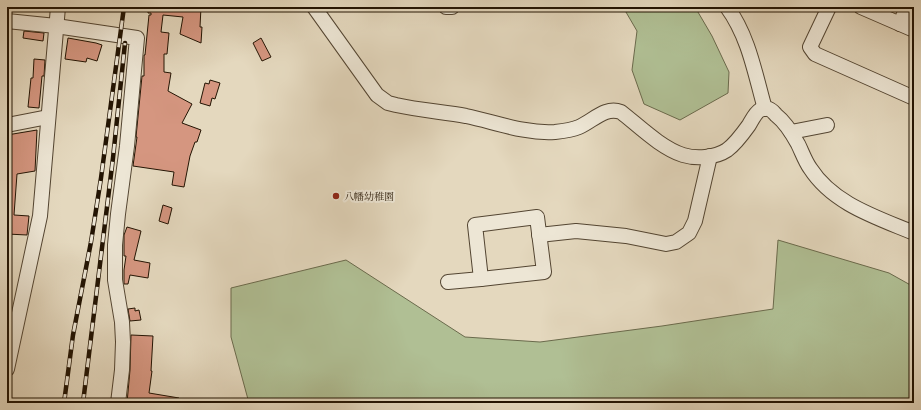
<svg xmlns="http://www.w3.org/2000/svg" width="921" height="410" font-family="'Libre Caslon Text','Noto Serif JP',serif">
  <style>
    .green { fill: #b0bf94; stroke: #6a6a4c }
    .building { fill: #d59680; stroke: #231403 }
    .lines { fill: none; stroke-linecap: round; stroke-linejoin: round }
    .minor-casing { stroke: #534532; stroke-width: 16 }
    .minor { stroke: #ede6d5; stroke-width: 14 }
    .rail-casing { stroke: #231403; stroke-width: 4.5 }
    .rail { stroke: #ede6d5; stroke-width: 3; stroke-dasharray: 9; stroke-linecap: butt }
    .poi-dot { fill: #8f2418; stroke: #ede6d5; stroke-width: 1.5 }
    .labels { text-anchor: middle; stroke-width: 4; stroke-linejoin: round; paint-order: stroke }
    .poi-label { font-size: 10px; fill: #231403; stroke: #ede6d5; text-anchor: start }
  </style>
  <rect width="100%" height="100%" fill="#e4d8be"/>
  <filter id="stains"><feTurbulence type="fractalNoise" baseFrequency=".005" numOctaves="4"/><feColorMatrix values="0 0 0 0 .2 0 0 0 0 .09 0 0 0 0 .02 0 0 0 .5 -.17"/></filter>
  <radialGradient id="worn" r=".72"><stop offset=".6" stop-color="#630" stop-opacity="0"/><stop offset="1" stop-color="#630" stop-opacity=".3"/></radialGradient>
  <g class="green">
    <path d="M623,7H695L712,36L729,72L728,93L680,120L644,104L632,70L637,31Z"/>
    <path d="M778,240L889,273L914,287V403H249L231,337V288L346,260L465,337L540,342L662,326L773,309Z"/>
  </g>
  <g class="building">
    <path d="M148,7H201L200,27H202L201,43L180,34L183,17L163,15L161,32L169,33L167,54H164V72L171,73L168,91L192,104L182,123L201,130L197,142H195L190,156L184,187L172,185L174,172L133,166L137,137H136L142,76H144V55H145L149,15H151V13H148Z"/>
    <path d="M24,31L44,33L43,41L23,38Z"/>
    <path d="M68,38L96,43L102,45L97,61L87,58L86,62L65,59Z"/>
    <path d="M261,38L271,57L262,61L253,43Z"/>
    <path d="M34,59L45,60L44,76H42L39,108L28,107L31,78H33Z"/>
    <path d="M210,80L220,83L215,99L212,98L210,106L200,103L205,83L209,84Z"/>
    <path d="M37,130L35,171L17,174L14,215L29,216L27,235L7,234V135Z"/>
    <path d="M163,205L172,208L168,224L159,221Z"/>
    <path d="M127,227L141,231L134,260L150,263L148,278L130,275L128,284H124V270L126,256H124V235Z"/>
    <path d="M135,308V311L139,310L141,320L130,321L128,309Z"/>
    <path d="M131,335L153,336L151,371H152L149,393L179,398L178,403H127L130,370Z"/>
  </g>
  <g class="lines">
    <g class="minor-casing">
      <g id="minor">
        <path d="M314,7L377,95L388,103L396,105C419,110 443,112 466,116C495,122 525,134 555,132C564,131 572,130 579,127C593,121 605,106 621,112C639,126 661,148 683,155C696,159 715,158 727,150C734,145 744,132 749,125C752,120 755,113 760,110C763,109 766,108 769,109C772,110 774,113 776,115C785,122 792,133 798,144C802,152 805,161 810,168C833,204 876,217 914,233"/>
        <path d="M446,7H452"/>
        <path d="M727,7C749,37 755,74 765,109"/>
        <path d="M829,7L810,47L815,54L914,98"/>
        <path d="M861,7L914,30"/>
        <path d="M7,21L56,26L137,38L127,146L118,214L115,245V280L122,322L123,342L122,370L118,403"/>
        <path d="M900,24L907,7"/>
        <path d="M7,125L48,117"/>
        <path d="M791,132L827,125"/>
        <path d="M537,217L544,272L481,279L475,225Z"/>
        <path d="M539,235L576,231L626,236L666,244L676,242L689,233L695,221L710,156"/>
        <path d="M448,282L481,279"/>
        <path d="M7,369L40,216L58,7"/>
      </g>
    </g>
    <use href="#minor" class="minor"/>
    <g class="rail-casing">
      <g id="rail">
        <path d="M64,403L73,335L91,242L101,178L124,7"/>
        <path d="M83,403L113,158L125,43"/>
      </g>
    </g>
    <use href="#rail" class="rail"/>
  </g>
  <circle class="poi-dot" cx="336" cy="196" r="4"/>
  <g class="labels">
    <g class="poi-label">
      <text x="344" y="200">八幡幼稚園</text>
    </g>
  </g>
  <rect width="921" height="410" fill="none" stroke="#e4d8be" stroke-width="24"/>
  <rect x="8" y="8" width="905" height="394" fill="none" stroke="#231403" stroke-width="2"/>
  <rect x="12" y="12" width="897" height="386" fill="none" stroke="#231403"/>
  <rect width="100%" height="100%" filter="url(#stains)"/>
  <rect width="100%" height="100%" fill="url(#worn)"/>
</svg>
